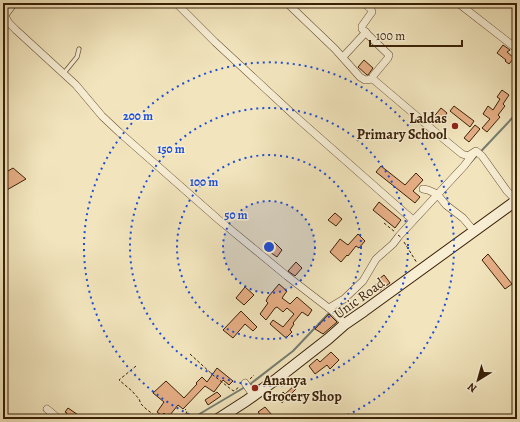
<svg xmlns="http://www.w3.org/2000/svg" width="520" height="422" font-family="Alegreya,serif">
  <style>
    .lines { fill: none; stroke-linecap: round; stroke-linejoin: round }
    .stream { stroke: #757e71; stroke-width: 2 }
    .building { fill: #e7af86; stroke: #3a2007 }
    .service-casing { stroke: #685134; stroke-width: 5 }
    .minor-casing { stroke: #685134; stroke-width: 8 }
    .secondary-casing { stroke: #3a2007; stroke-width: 12 }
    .path { stroke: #3a2007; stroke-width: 1; stroke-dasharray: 3 2; stroke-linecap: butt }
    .service { stroke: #f7eed4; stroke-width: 3.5 }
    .minor { stroke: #f7eed4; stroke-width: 7 }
    .secondary { stroke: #f7eed4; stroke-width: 10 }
    .path-bridge { stroke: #3a2007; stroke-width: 1; stroke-dasharray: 3 2; stroke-linecap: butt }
    .ring { fill: none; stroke: #1d4ed8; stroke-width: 2; stroke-dasharray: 2 4 }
    .poi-dot { fill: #8f2418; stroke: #f7eed4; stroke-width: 1.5 }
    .labels { text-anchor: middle; stroke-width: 3; stroke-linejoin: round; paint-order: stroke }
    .poi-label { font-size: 14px; font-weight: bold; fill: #3a2007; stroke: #f7eed4; text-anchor: end }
    .street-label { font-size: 14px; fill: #3a2007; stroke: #f7eed4 }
    .centre { fill: #1d4ed8; stroke: #f7eed4; stroke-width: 2 }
    .ring-label { font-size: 12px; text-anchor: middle; font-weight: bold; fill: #1d4ed8; stroke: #f7eed4; stroke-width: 3; stroke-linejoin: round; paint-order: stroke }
  </style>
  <rect width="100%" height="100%" fill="#f2e5bd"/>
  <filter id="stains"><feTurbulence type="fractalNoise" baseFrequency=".005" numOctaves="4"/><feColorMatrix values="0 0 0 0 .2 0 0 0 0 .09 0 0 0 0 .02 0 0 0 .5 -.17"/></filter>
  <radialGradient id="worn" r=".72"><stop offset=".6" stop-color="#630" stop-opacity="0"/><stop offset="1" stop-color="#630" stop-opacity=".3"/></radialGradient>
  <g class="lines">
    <g class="stream">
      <path d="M469,164L517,113"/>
      <path d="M249,385L293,351L330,312"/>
      <path d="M191,419L245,387"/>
    </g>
  </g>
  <g class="building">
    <path d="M503,45L510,50L507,52L514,58L509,64L505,61L506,60L497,53Z"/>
    <path d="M364,60L373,68L368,75H367L358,67Z"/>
    <path d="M502,90L509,95L503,104L505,106L498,115L500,117L487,132L482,128L490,119L483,114L488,106L493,110L500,99L497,97Z"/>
    <path d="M454,106L474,121L470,127L450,111Z"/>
    <path d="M441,108L447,113L439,124L432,119Z"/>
    <path d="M475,125L480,129L469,142L464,138Z"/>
    <path d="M381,166L405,185L416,173L423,180L413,191L420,197L415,203L376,172Z"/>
    <path d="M13,168L26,179L5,191L3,187V174Z"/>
    <path d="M379,202L401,220L395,228L373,210Z"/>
    <path d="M335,213L342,219L336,226L328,220Z"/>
    <path d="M358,234L365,241L359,248L356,246L348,256L347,255L341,262L330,252L340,239L348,245Z"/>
    <path d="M274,242L282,250L277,257L267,250Z"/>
    <path d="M488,254L512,284L505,289L482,260Z"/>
    <path d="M296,262L302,268L295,276L288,271Z"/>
    <path d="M384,275L390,283L379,291L375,285L380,281L379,279Z"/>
    <path d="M279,284L287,291L282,298L290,304L297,297L312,310L308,316L302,312L293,323L294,324L290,330L292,332L286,338L270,324L273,320L283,327L294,314L287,308L283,312L277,307L275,308L266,320L260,314L268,303L266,301L268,297Z"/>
    <path d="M245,287L254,295L244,305L236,298Z"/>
    <path d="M241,311L257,327L253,331L245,324L233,338L223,330Z"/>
    <path d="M329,314L337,322L323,334L315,329Z"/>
    <path d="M331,352L339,360L330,369L327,365L315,374L309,366L317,359L320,362Z"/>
    <path d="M217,368L233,381L229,385L223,380L214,392L205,386L183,409L178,405L170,415L168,414L167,416L164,413L162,416L157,412L164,402L153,393L166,381L184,398L197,384L196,383L202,377L207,382Z"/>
    <path d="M294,386L296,389L282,403L278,398L283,392L285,394Z"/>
    <path d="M217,392L221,396L208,405L205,400Z"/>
    <path d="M265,407L272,415L268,419H264L258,412Z"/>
    <path d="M68,408L84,419H64L67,413L65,412Z"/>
  </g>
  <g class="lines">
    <g class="service-casing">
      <path id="service" d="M64,73L77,57L79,49"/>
    </g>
    <g class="minor-casing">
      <g id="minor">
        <path d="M176,3L215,42L296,117L413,220"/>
        <path d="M287,3L335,49L360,77L365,80L373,79"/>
        <path d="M364,3L371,9L372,12L362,26V29L389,55L388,58L373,76V79L374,80L440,136L462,154L468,156L476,151L482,156L507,191L516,200"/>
        <path d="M458,3L517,49"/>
        <path d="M3,13L9,23L16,30L76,85L102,116L119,132L219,220L287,276L335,313L345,324"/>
        <path d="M5,15L14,3"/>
        <path d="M343,57L366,32"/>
        <path d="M423,189L428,190L437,194L446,205L463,218L474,231"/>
        <path d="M329,308L344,299L363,281L376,259L393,244L399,236L464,166L474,153"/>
        <path d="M245,383L253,395"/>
        <path d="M47,409L59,419"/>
      </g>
    </g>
    <g class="secondary-casing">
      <path id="secondary" d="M218,419L246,401L278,378L328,339L345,324L364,311L517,200"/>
    </g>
    <g class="path">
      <path d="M384,223L395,232"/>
      <path d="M404,242L417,263"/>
      <path d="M190,354L213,375L232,390L234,391L239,387"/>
      <path d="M136,366L119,380L132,391L139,399L141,404L145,408L159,419L173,418L175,419"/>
      <path d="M250,379L254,375"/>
      <path d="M184,419L187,411L185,409"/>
      <path d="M425,419L429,416L435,419"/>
    </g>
    <use href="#service" class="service"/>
    <use href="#minor" class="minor"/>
    <use href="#secondary" class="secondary"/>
    <path class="path-bridge" d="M398,235L402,238"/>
  </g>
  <circle cx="269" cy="247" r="46" fill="#1d4ed8" fill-opacity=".12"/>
  <g class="ring">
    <circle cx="269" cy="247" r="46"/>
    <circle cx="269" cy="247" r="92"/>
    <circle cx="269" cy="247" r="139"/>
    <path d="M200 419A185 185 0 1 1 338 419"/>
  </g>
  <g class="poi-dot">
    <circle cx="455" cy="126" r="4"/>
    <circle cx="255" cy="388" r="4"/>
  </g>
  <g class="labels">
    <g class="poi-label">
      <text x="447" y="123">Laldas<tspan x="447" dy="16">Primary School</tspan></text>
      <text x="263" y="385" text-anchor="start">Ananya<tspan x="263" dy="16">Grocery Shop</tspan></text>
    </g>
    <g class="street-label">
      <text transform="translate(359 298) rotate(-36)" y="5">Unic Road</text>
    </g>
  </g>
  <circle cx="269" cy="247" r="6" class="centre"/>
  <g class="ring-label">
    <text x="138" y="120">200 m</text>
    <text x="171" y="153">150 m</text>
    <text x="204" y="186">100 m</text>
    <text x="236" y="219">50 m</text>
  </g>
  <rect width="520" height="422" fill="none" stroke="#f2e5bd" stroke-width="16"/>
  <rect x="4" y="4" width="512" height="414" fill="none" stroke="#3a2007" stroke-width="2"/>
  <rect x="8" y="8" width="504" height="406" fill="none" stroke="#3a2007"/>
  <g transform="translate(478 380) rotate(217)" stroke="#f7eed4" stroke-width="3" paint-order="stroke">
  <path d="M0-3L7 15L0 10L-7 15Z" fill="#3a2007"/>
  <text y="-6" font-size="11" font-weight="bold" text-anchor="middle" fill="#3a2007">N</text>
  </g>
  <path d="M370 40v6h92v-6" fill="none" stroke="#3a2007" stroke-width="2"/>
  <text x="376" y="40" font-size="12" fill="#3a2007" stroke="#f7eed4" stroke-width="3" paint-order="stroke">100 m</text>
  <rect width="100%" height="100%" filter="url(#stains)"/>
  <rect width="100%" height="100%" fill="url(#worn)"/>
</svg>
